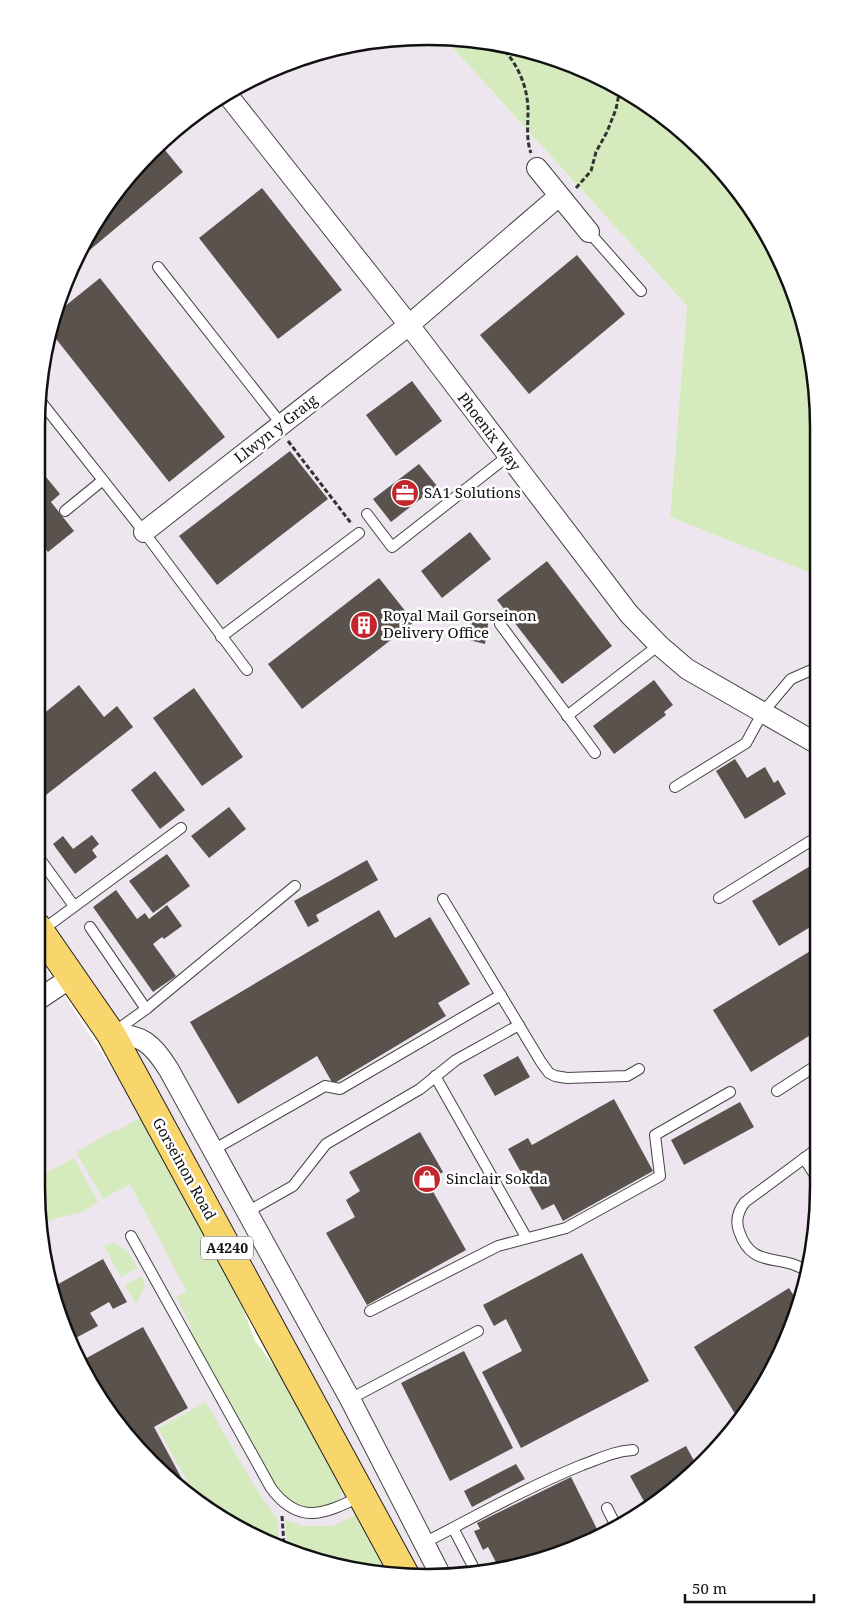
<svg xmlns="http://www.w3.org/2000/svg" width="855" height="1614" font-family="'Noto Serif',serif">
  <style>
    .industrial { fill: #eee6ef }
    .green { fill: #d5ebbd }
    .building { fill: #5a524d }
    .lines { fill: none; stroke-linecap: round; stroke-linejoin: round }
    .service-casing { stroke: #444; stroke-width: 12 }
    .minor-casing { stroke: #444; stroke-width: 22 }
    .primary-casing { stroke: #222; stroke-width: 30 }
    .path { stroke: #333; stroke-width: 3; stroke-dasharray: 5 2.5; stroke-linecap: butt }
    .service { stroke: #fff; stroke-width: 10 }
    .minor { stroke: #fff; stroke-width: 20 }
    .primary { stroke: #f9d66b; stroke-width: 28 }
    .labels { text-anchor: middle; stroke-width: 5; stroke-linejoin: round; paint-order: stroke }
    .shield { fill: #fff; stroke: #585858; stroke-width: 1 }
    .shield-label { font-size: 14px; font-weight: bold; fill: #111 }
    .street-label { font-size: 15px; fill: #111; stroke: #fff }
    .poi-label { font-size: 15px; fill: #111; stroke: #fff; text-anchor: start }
    .rim { fill: none; stroke: #111; stroke-width: 2.5 }
  </style>
  <rect width="100%" height="100%" fill="#fffdf5"/>
  <g class="industrial">
    <path d="M443,37L687,306L670,517L816,575L818,1212L805,1287L778,1360L704,1463L600,1538L478,1574L418,1576L37,915V402L50,326L77,254L117,189L170,133L232,89L302,57L377,40Z"/>
    <path d="M36,953L143,1116L230,1275L255,1341L295,1394L388,1575L327,1564L210,1512L117,1425L57,1313L36,1186Z"/>
  </g>
  <g class="green">
    <path d="M443,37H453L529,50L601,77L685,133L738,190L789,278L815,376L816,575L670,517L687,306Z"/>
    <path d="M143,1116L230,1275L255,1341L295,1394L343,1487L340,1499L315,1511L296,1506L282,1496L189,1330L192,1328L176,1297L187,1292L130,1184L103,1199L76,1152L116,1129L117,1131Z"/>
    <path d="M74,1158L98,1202L82,1212L53,1219L43,1224L36,1178Z"/>
    <path d="M112,1243C127,1247 131,1256 138,1268L121,1277L104,1246Z"/>
    <path d="M142,1276L145,1287L136,1304L125,1285Z"/>
    <path d="M206,1402L255,1487L277,1519L279,1543L210,1512L197,1499L158,1428Z"/>
    <path d="M357,1514L388,1575L327,1564L287,1546L285,1520L304,1526H333Z"/>
  </g>
  <g class="building">
    <path d="M160,144L183,172L73,264L77,254L117,189Z"/>
    <path d="M262,188L342,290L278,339L199,238Z"/>
    <path d="M577,255L625,314L529,394L480,335Z"/>
    <path d="M100,278L225,437L169,482L49,330L54,315Z"/>
    <path d="M412,381L442,421L396,456L366,415Z"/>
    <path d="M290,451L328,499L217,585L179,536Z"/>
    <path d="M419,464L437,486L391,522L373,499Z"/>
    <path d="M37,466L60,494L51,502L74,531L48,552L37,538Z"/>
    <path d="M470,532L491,559L442,598L421,571Z"/>
    <path d="M547,561L612,646L562,684L497,600Z"/>
    <path d="M379,578L414,622L302,709L268,664Z"/>
    <path d="M473,615L489,618L485,644L469,640Z"/>
    <path d="M654,680L673,705L664,712L666,715L614,754L593,726Z"/>
    <path d="M79,685L104,717L117,706L133,727L37,802V719Z"/>
    <path d="M194,688L243,757L202,786L153,718Z"/>
    <path d="M735,759L747,778L765,767L774,783L778,780L786,794L745,819L716,771Z"/>
    <path d="M155,771L185,810L160,829L131,790Z"/>
    <path d="M229,807L246,829L209,858L191,836Z"/>
    <path d="M92,835L99,844L92,850L97,857L75,874L53,844L63,836L73,849Z"/>
    <path d="M167,854L190,886L153,913L129,881Z"/>
    <path d="M367,860L378,880L316,915L319,921L308,927L294,901Z"/>
    <path d="M817,862V923L779,946L752,901Z"/>
    <path d="M116,890L137,919L145,913L149,919L167,905L182,926L164,939L162,937L153,944L176,976L153,992L93,907Z"/>
    <path d="M379,910L395,938L430,917L470,984L438,1003L446,1016L333,1084L317,1056L238,1104L190,1022Z"/>
    <path d="M817,947V1031L751,1072L713,1010Z"/>
    <path d="M518,1056L530,1077L495,1096L483,1075Z"/>
    <path d="M614,1099L653,1171L563,1221L554,1204L542,1210L508,1149L528,1138L532,1145Z"/>
    <path d="M740,1102L754,1127L684,1165L671,1140Z"/>
    <path d="M420,1132L443,1172L427,1181L466,1250L367,1305L326,1233L355,1217L346,1200L360,1191L349,1172Z"/>
    <path d="M582,1253L649,1381L521,1448L482,1372L522,1351L506,1319L494,1326L483,1305Z"/>
    <path d="M103,1259L127,1302L113,1309L109,1302L90,1313L98,1326L72,1340L57,1313L53,1287Z"/>
    <path d="M789,1288L799,1304L778,1360L737,1417L694,1347Z"/>
    <path d="M143,1327L188,1408L154,1427L189,1492L117,1425L83,1360Z"/>
    <path d="M464,1351L513,1448L450,1481L401,1383Z"/>
    <path d="M686,1446L698,1468L646,1505L630,1476Z"/>
    <path d="M516,1464L525,1479L472,1507L464,1491Z"/>
    <path d="M571,1477L601,1537L499,1568L488,1547L483,1550L474,1531L480,1529L477,1523Z"/>
  </g>
  <g class="lines">
    <g class="service-casing">
      <g id="service">
        <path d="M589,232L641,291"/>
        <path d="M158,267L282,425"/>
        <path d="M38,398L144,532L247,670"/>
        <path d="M65,511L103,480"/>
        <path d="M367,514L392,547L508,456"/>
        <path d="M500,624L595,753"/>
        <path d="M221,637L359,533"/>
        <path d="M567,716L659,645"/>
        <path d="M675,787L746,743L763,712L791,679L816,668"/>
        <path d="M37,855L74,906"/>
        <path d="M719,898L817,837"/>
        <path d="M443,899L541,1062L549,1073L555,1076L567,1078L627,1076L639,1069"/>
        <path d="M90,927L146,1009"/>
        <path d="M41,931L181,828"/>
        <path d="M114,1032L146,1009L295,886"/>
        <path d="M36,1052L38,1057"/>
        <path d="M435,1076L526,1237"/>
        <path d="M777,1091L817,1065"/>
        <path d="M213,1150L325,1086L340,1089L501,995"/>
        <path d="M804,1158L818,1180"/>
        <path d="M247,1212L293,1186L326,1144L420,1089L456,1060L519,1025"/>
        <path d="M131,1236L271,1488C299,1526 325,1514 361,1496"/>
        <path d="M808,1272C781,1252 752,1271 739,1231C735,1220 738,1211 745,1202L818,1148"/>
        <path d="M370,1311L498,1246L566,1228L660,1176L655,1135L730,1092"/>
        <path d="M350,1399L478,1331"/>
        <path d="M607,1508L616,1526"/>
        <path d="M453,1528L477,1574"/>
        <path d="M424,1543C476,1516 528,1487 582,1465C599,1459 614,1451 633,1450"/>
      </g>
    </g>
    <g class="minor-casing">
      <g id="minor">
        <path d="M226,93L409,325L629,614L659,645L687,669L816,743"/>
        <path d="M537,168L589,232"/>
        <path d="M144,532L409,325L559,196"/>
        <path d="M36,1001L72,977"/>
        <path d="M111,1034C142,1034 153,1044 169,1070L350,1399L441,1576"/>
      </g>
    </g>
    <g class="primary-casing">
      <path id="primary" d="M37,927L111,1034L406,1577"/>
    </g>
    <g class="path">
      <path d="M500,45C517,63 528,86 528,111C528,125 526,140 531,153"/>
      <path d="M583,70L591,76L607,81"/>
      <path d="M576,188L591,171L596,152L607,132L616,109L620,89"/>
      <path d="M288,441L351,523"/>
      <path d="M282,1516L284,1545"/>
    </g>
    <use href="#service" class="service"/>
    <use href="#minor" class="minor"/>
    <use href="#primary" class="primary"/>
  </g>
  <defs>
    <g id="office-disc" transform="scale(1.4375)"><circle r="9.5" fill="#c4262e" stroke="#fff"/><path d="M-6-3h4V-5.5h4V-3h4V5H-6ZM-1-4.5V-3h2v-1.5ZM-6 0V1H6V0Z" fill="#fff"/></g>
    <g id="building-disc" transform="scale(1.4375)"><circle r="9.5" fill="#c4262e" stroke="#fff"/><path d="M-4-6H4V6H1V3H-1V6H-4ZM-2.5-4.3h1.7v1.8h-1.7ZM.8-4.3h1.7v1.8H.8ZM-2.5-1h1.7V.8h-1.7ZM.8-1h1.7V.8H.8Z" fill="#fff"/></g>
    <g id="shop-disc" transform="scale(1.4375)"><circle r="9.5" fill="#c4262e" stroke="#fff"/><path d="M-5-2.5h2.3a2.7 3.5 0 0 1 5.4 0H5L5.5 6h-11ZM-1.5-2.5h3a1.5 2.3 0 0 0-3 0Z" fill="#fff"/></g>
  </defs>
  <g fill-rule="evenodd">
    <use href="#office-disc" x="405" y="493"/>
    <use href="#building-disc" x="364" y="625"/>
    <use href="#shop-disc" x="427" y="1179"/>
  </g>
  <g class="labels">
    <rect class="shield" x="201" y="1236.5" width="52" height="23" rx="4"/>
    <g class="shield-label">
      <text x="227" y="1253">A4240</text>
    </g>
    <g class="street-label">
      <text transform="translate(276 429) rotate(-38)" y="5">Llwyn y Graig</text>
      <text transform="translate(489 432) rotate(53)" y="5">Phoenix Way</text>
      <text transform="translate(184 1169) rotate(61)" y="5">Gorseinon Road</text>
    </g>
    <g class="poi-label">
      <text x="424" y="498">SA1 Solutions</text>
      <text x="383" y="621">Royal Mail Gorseinon<tspan x="383" dy="17">Delivery Office</tspan></text>
      <text x="446" y="1184">Sinclair Sokda</text>
    </g>
  </g>
  <path d="M0 0H855V1614H0ZM427 45H428A382 382 0 0 1 810 427V1187A382 382 0 0 1 428 1569H427A382 382 0 0 1 45 1187V427A382 382 0 0 1 427 45Z" fill="#fff" fill-rule="evenodd"/>
  <path class="rim" d="M427 45H428A382 382 0 0 1 810 427V1187A382 382 0 0 1 428 1569H427A382 382 0 0 1 45 1187V427A382 382 0 0 1 427 45Z"/>
  <path d="M685 1594v8h129v-8" fill="none" stroke="#111111" stroke-width="2.5"/>
  <text x="692" y="1594" font-size="15" fill="#111111" stroke="#ffffff" stroke-width="4" paint-order="stroke">50 m</text>
</svg>
